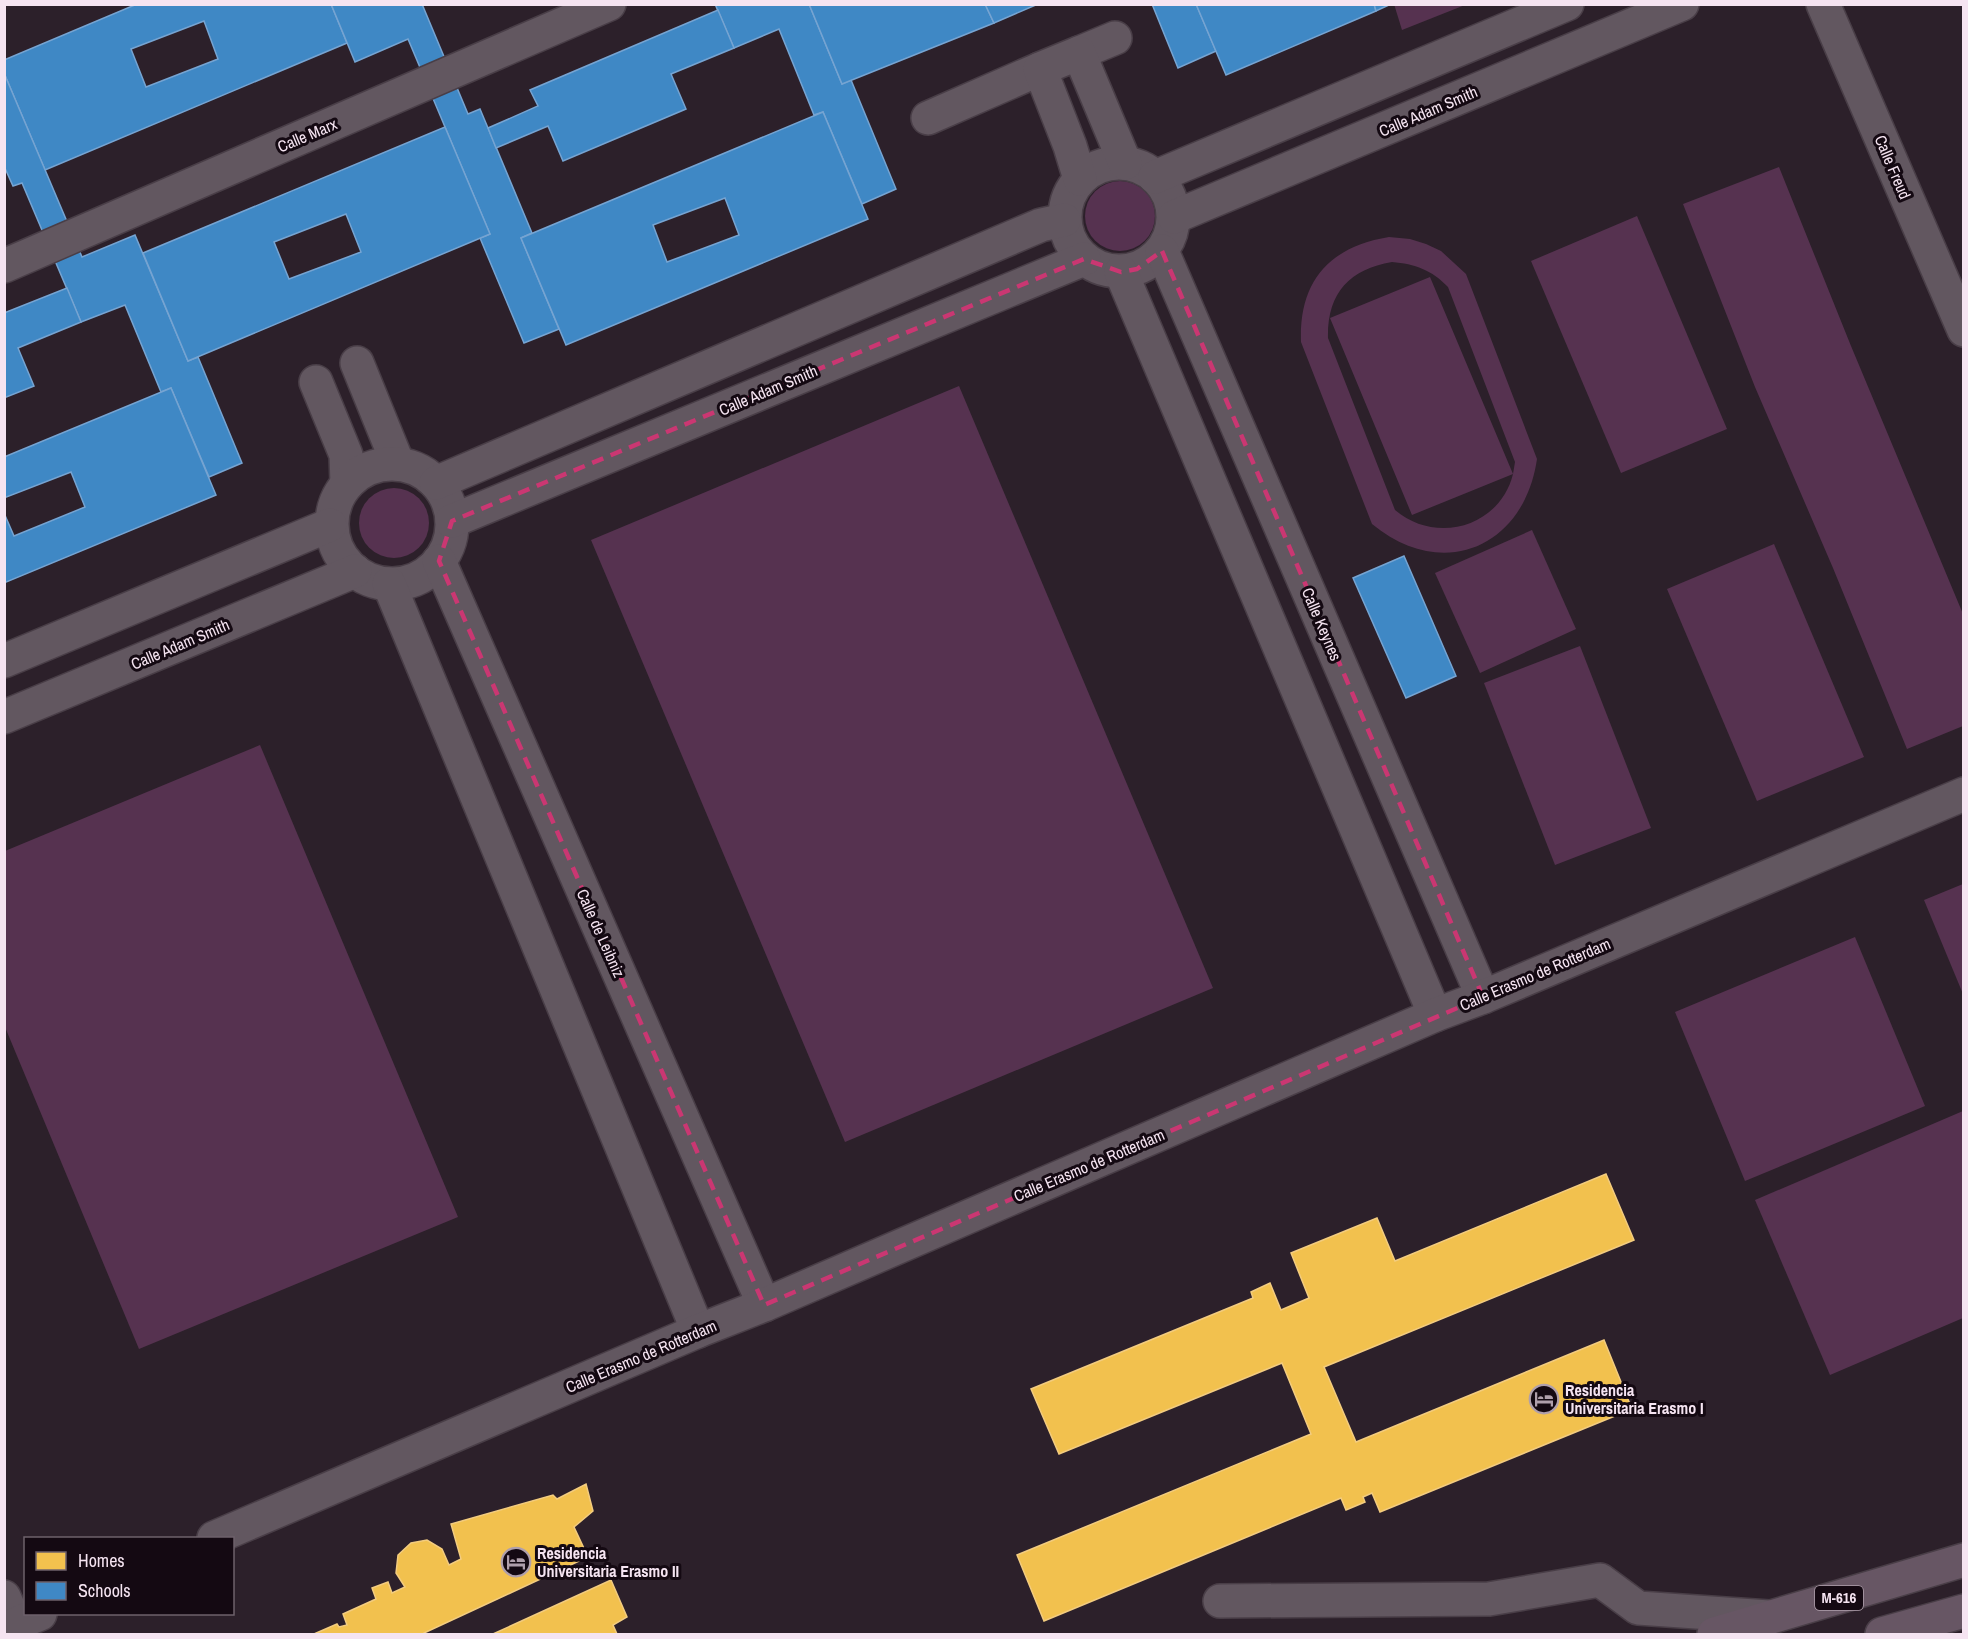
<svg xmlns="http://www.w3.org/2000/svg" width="1968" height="1639" font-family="'Archivo Narrow',sans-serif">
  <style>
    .green { fill: #563250; fill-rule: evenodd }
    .homes { fill: #f2c14e; stroke: #f3cc7f; stroke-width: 1.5 }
    .schools { fill: #3f88c5; stroke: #76a4d2; stroke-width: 1.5; fill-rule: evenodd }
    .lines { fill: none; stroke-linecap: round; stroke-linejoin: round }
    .minor-casing { stroke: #493e47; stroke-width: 36 }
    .highway-casing { stroke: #493e47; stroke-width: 36 }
    .minor { stroke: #625760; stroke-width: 33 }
    .highway { stroke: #675664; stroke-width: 33 }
    .marked { fill: none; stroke: #ca3772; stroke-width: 4.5; stroke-dasharray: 12 8; stroke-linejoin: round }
    .labels { text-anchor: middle; stroke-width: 6; stroke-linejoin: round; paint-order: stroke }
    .shield { fill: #140912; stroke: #b2a2ae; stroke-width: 1.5 }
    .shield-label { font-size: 15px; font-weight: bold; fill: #f5e4f1 }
    .street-label { font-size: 16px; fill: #f5e4f1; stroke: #140912 }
    .poi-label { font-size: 16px; font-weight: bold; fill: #f5e4f1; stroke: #140912; text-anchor: start }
  </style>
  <rect width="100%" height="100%" fill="#2c202a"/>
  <g class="green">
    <path d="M1394,4H1465V5L1402,30Z"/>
    <path d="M1779,167L1851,346L1963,614V726L1907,749L1833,568L1755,387L1683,204Z"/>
    <circle cx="1120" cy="216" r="35"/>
    <path d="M1637,216L1727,429L1621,473L1531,261Z"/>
    <path d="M1389,237L1410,239L1426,244L1441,251L1466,274L1537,459C1524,548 1442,582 1372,524L1301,342C1299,281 1329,247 1389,237ZM1392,262C1415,264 1432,270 1448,287L1515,462L1513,474L1430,277L1330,318L1412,515L1513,474C1500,527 1436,545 1395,510L1328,338C1327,294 1349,269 1392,262Z"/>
    <path d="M959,386L1213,988L845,1142L591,540Z"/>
    <circle cx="394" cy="523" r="35"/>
    <path d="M1532,530L1576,629L1480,673L1435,573Z"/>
    <path d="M1774,544L1864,757L1757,801L1667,589Z"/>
    <path d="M1580,646L1651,828L1555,865L1484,683Z"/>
    <path d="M260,745L458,1217L139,1349L5,1027V851Z"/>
    <path d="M1963,884V994L1924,900Z"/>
    <path d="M1855,937L1925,1106L1745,1181L1675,1012Z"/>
    <path d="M1963,1111V1318L1830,1375L1755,1200Z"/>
  </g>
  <g class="homes">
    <path d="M1606,1174L1634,1240L1324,1367L1356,1442L1604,1340L1632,1409L1380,1512L1372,1493L1363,1497L1365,1502L1346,1510L1341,1498L1044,1621L1017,1555L1311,1434L1282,1363L1059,1454L1031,1389L1253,1298L1251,1292L1270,1283L1281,1310L1309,1298L1291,1253L1377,1218L1395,1261Z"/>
    <path d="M586,1484L593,1511L574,1527L588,1557L424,1633V1634H314L337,1624L339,1627L347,1625L343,1614L376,1599L372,1588L388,1582L392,1593L405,1587L396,1573L398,1555L411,1543L427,1540L442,1549L449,1565L461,1559L451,1524L553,1495L557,1499Z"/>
    <path d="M611,1580L627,1617L613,1625L617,1634H493Z"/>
  </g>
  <g class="schools">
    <path d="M137,4H331L347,43L45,170L4,73V60ZM204,21L218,59L146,87L131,49Z"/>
    <path d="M331,4H422L468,114L480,109L488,128L532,233L521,238L559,329L524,343L480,238L490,234L408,39L355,62Z"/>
    <path d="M715,4H809L842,84L851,80L896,189L862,204L823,112L814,115L779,29L734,48Z"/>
    <path d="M809,4H985L994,23L842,84Z"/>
    <path d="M985,4H1038L994,23Z"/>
    <path d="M1152,4H1196L1216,51L1178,68Z"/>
    <path d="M1196,4H1374L1376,11L1226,75Z"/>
    <path d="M1374,4H1391L1376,11Z"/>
    <path d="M718,10L734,48L671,74L686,109L563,161L548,126L496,148L488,128L538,106L530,90Z"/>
    <path d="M4,73L82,257L135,235L188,361L198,357L242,463L209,477L171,388L161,392L125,305L81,322L22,183L13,186L4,166Z"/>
    <path d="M823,112L868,219L566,345L521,238ZM725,198L739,235L667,262L653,225Z"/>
    <path d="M445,127L490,234L188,361L143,253ZM346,214L361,252L289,279L274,242Z"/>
    <path d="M67,288L81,322L18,348L34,386L4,398V313Z"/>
    <path d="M171,388L216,495L4,583V513L14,536L85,507L71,472L4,498V457Z"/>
    <path d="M1404,556L1456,676L1406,698L1353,578Z"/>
  </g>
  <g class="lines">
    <g class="minor-casing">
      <g id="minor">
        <path d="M1823,4L1964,330"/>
        <path d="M1079,53L1115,38"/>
        <path d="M928,118L1040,69"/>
        <circle cx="1119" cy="217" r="54"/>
        <path d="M1155,177L1567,4"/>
        <path d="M1080,179L1070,146L1040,69L1079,53L1125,163"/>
        <path d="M1174,217L1682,4"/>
        <path d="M1162,251L1483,997"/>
        <path d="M4,266L609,4"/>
        <path d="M1121,272L1435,1015"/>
        <path d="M357,363L398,464"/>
        <path d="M316,382L346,455L347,484"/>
        <circle cx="392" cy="524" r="60"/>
        <path d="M436,483L1041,225L1064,220"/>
        <path d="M452,521L1084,259"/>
        <path d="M439,561L764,1305"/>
        <path d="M389,584L698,1331"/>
        <path d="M4,661L330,525"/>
        <path d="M4,717L355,571"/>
        <path d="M214,1538L698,1331L764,1305L1435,1015L1483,997L1964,794"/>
        <path d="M4,1597L16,1624"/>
        <path d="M1220,1601L1489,1599L1600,1580L1638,1608L1769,1617"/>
        <path d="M4,1629L40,1614"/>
      </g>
    </g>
    <g class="highway-casing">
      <g id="highway">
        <path d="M1714,1634L1964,1560"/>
        <path d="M1882,1634L1964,1611"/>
      </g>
    </g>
    <use href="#minor" class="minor"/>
    <use href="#highway" class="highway"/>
  </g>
  <path class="marked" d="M1162,251L1483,997L764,1305L439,561L452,521L1084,259L1121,272L1137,269Z"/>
  <defs>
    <g id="hotel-ring" transform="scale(1.5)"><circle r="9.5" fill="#140912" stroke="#af9fab" stroke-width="1.5"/><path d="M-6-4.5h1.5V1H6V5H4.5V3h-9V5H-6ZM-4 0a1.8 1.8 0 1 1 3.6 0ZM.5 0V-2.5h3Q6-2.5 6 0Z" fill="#af9fab"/></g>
  </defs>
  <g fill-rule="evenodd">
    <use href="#hotel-ring" x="1544" y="1399"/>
    <use href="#hotel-ring" x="516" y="1562"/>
  </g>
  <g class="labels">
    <rect class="shield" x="1815" y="1586" width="48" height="24" rx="4.5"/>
    <g class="shield-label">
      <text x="1839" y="1603">M-616</text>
    </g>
    <g class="street-label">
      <text transform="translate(1428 111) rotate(-23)" y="6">Calle Adam Smith</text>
      <text transform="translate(307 135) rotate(-23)" y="6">Calle Marx</text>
      <text transform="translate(1893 167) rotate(67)" y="6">Calle Freud</text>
      <text transform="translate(768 390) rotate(-23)" y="6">Calle Adam Smith</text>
      <text transform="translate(1322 624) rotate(67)" y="6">Calle Keynes</text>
      <text transform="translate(180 644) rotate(-23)" y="6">Calle Adam Smith</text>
      <text transform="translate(601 933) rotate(66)" y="6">Calle de Leibniz</text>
      <text transform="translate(1535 974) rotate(-23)" y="6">Calle Erasmo de Rotterdam</text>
      <text transform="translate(1089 1165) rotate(-23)" y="6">Calle Erasmo de Rotterdam</text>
      <text transform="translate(641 1356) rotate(-23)" y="6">Calle Erasmo de Rotterdam</text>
    </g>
    <g class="poi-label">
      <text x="1565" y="1396">Residencia<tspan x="1565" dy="18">Universitaria Erasmo I</tspan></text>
      <text x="537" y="1559">Residencia<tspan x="537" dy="18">Universitaria Erasmo II</tspan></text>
    </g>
  </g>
  <rect width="1968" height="1639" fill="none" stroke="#f5e4f1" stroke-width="12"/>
  <rect x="24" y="1537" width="210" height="78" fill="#140912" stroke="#6e616b" stroke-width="1.5"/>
  <rect x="36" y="1552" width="30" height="18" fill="#f2c14e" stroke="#6e616b" stroke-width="1.5"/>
  <text x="78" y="1567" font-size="18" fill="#f5e4f1">Homes</text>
  <rect x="36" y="1582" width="30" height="18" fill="#3f88c5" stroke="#6e616b" stroke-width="1.5"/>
  <text x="78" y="1597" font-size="18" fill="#f5e4f1">Schools</text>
</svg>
